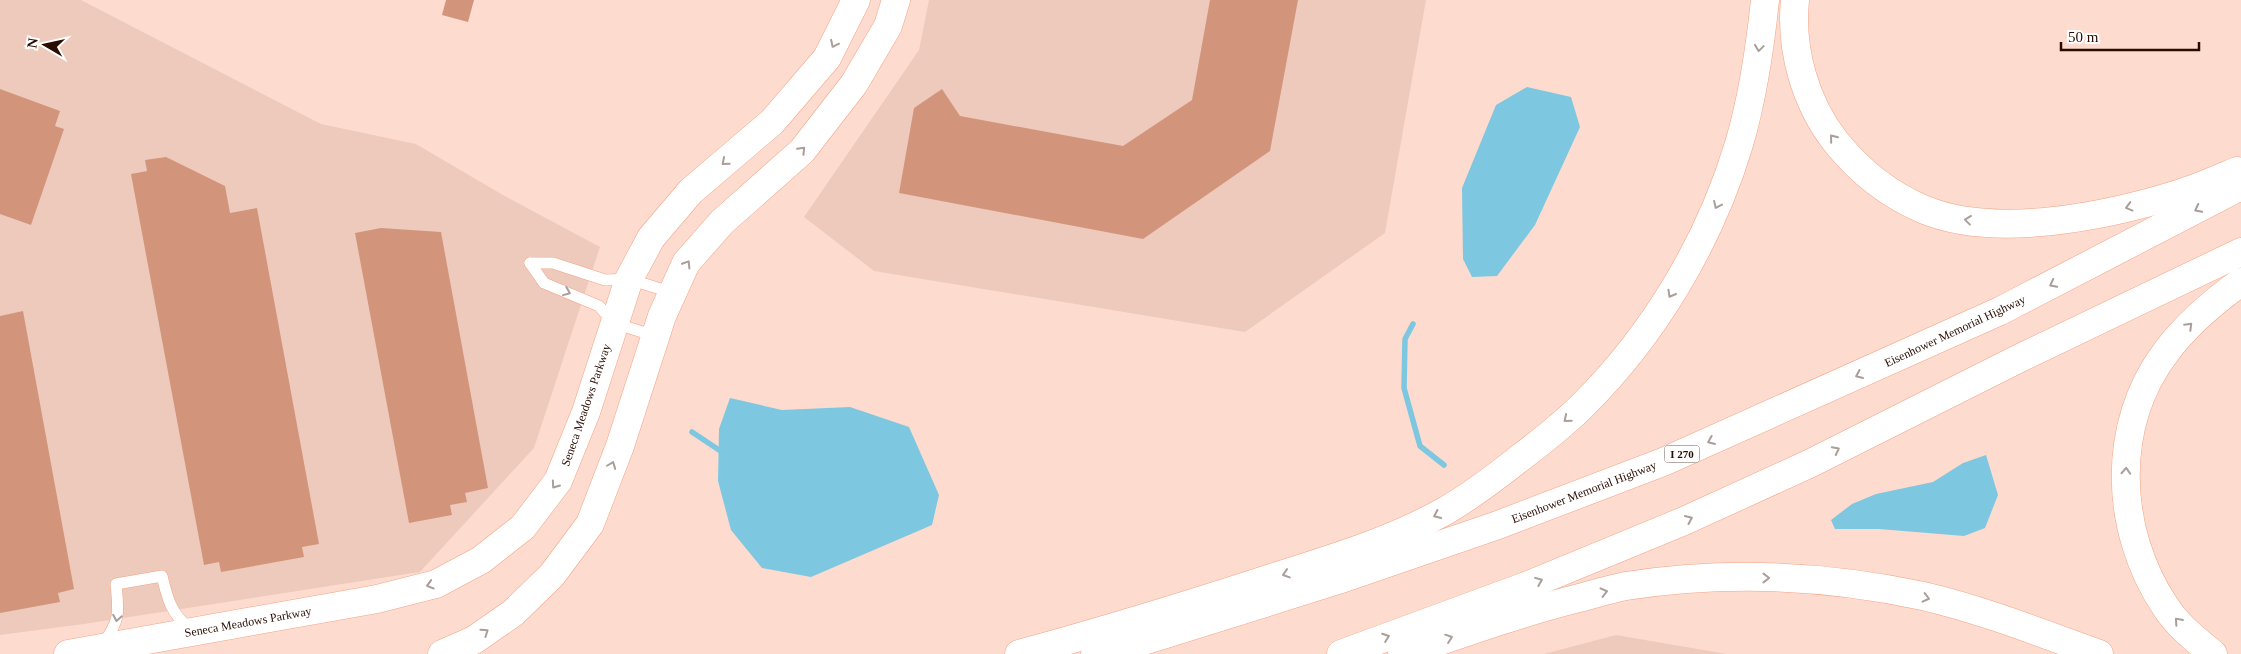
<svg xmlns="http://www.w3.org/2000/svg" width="2241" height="654" font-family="Georgia,serif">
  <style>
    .built { fill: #eecabc }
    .water { fill: #7dc7e1 }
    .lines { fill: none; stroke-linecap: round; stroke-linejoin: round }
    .stream { stroke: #7dc7e1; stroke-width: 5.5 }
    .building { fill: #d2957c }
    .service-casing { stroke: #f2a485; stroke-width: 12 }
    .tertiary-casing { stroke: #f2a485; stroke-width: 29 }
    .motorway-casing { stroke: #f2a485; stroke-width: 29 }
    .service { stroke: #fff; stroke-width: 11 }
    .tertiary { stroke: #fff; stroke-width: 28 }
    .motorway { stroke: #fff; stroke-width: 28 }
    .oneway { stroke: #a99e9a }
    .labels { text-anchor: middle; stroke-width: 4; stroke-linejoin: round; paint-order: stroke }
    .shield { fill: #fff; stroke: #69564f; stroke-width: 1 }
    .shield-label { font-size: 11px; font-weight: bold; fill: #290d03 }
    .street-label { font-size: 12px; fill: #290d03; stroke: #fff }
  </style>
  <rect width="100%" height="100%" fill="#fddccf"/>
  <g class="built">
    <path d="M0,0H81L321,124L416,144L503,195L600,247L534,448L420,572L84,624L0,635Z"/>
    <path d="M929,0H1426L1385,233L1245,332L874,271L804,217L919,50Z"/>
    <path d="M1616,635L1727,654H1544Z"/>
  </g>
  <g class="water">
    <path d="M1527,87L1571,97L1580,127L1535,225L1497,276L1472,277L1463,259L1462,188L1496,105Z"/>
    <path d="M730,398L782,410L850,407L909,427L939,495L932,525L811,577L762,568L731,530L718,481L719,429Z"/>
    <path d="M1986,455L1998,495L1985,528L1964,536L1879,529H1835L1831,520L1852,504L1876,494L1933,482L1963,463Z"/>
  </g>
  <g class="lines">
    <g class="stream">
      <path d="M1413,324L1405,339L1404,388L1420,446L1444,465"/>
      <path d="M692,432L719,450"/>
    </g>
  </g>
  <g class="building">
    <path d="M446,0H474L468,22L442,15Z"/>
    <path d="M1210,0H1298L1270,151L1143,239L899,193L914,108L942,89L960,116L1123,146L1192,100Z"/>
    <path d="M0,89L60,111L55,126L64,129L31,225L0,214Z"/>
    <path d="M166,157L225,186L230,213L257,208L319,544L302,547L304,557L221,572L219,562L204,565L131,174L147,171L145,160Z"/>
    <path d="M381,228L441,232L488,488L465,493L467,502L450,505L452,515L409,523L355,233Z"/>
    <path d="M23,311L74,589L58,593L60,602L0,613V316Z"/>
  </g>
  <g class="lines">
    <g class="service-casing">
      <g id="service">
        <path d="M530,263L544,283L599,306L614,323L655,336"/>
        <path d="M530,263H553L605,280L629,279L673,293"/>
        <path d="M103,644C120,620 119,613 116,584L162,576C168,601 171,613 191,630"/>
      </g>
    </g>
    <g class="tertiary-casing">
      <g id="tertiary">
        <path d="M68,654L377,599L436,584L481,560L523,527L558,481L586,412L629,279L651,238L691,191L772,122L827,58L856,0"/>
        <path d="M442,654L474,640L513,613L552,575L590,524L620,446L662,316L686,263L722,222L802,151L854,84L888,26L896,0"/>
      </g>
    </g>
    <g class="motorway-casing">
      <g id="motorway">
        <path d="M1795,0C1790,49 1805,103 1836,142C1860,172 1889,195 1925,210C1996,239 2107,216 2178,194C2198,188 2218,179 2237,171"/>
        <path d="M1019,654C1103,631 1185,606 1268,579C1327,560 1390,542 1445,511C1471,496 1496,477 1520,458C1541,442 1563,425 1582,406C1654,335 1710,241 1739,144C1753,97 1760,48 1765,0"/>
        <path d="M1095,654L1150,639L1338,580L1498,525L1663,462L2000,311L2241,186"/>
        <path d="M1341,654L1526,586L1684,521L1809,464L2020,358L2241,252"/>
        <path d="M1402,654C1461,634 1519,613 1579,598C1594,594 1610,589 1626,586C1724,571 1826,575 1923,596C1983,610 2041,633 2099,654"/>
        <path d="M2213,654C2196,640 2177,625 2165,606C2115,531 2110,426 2166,352C2187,324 2213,302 2241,282"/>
      </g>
    </g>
    <use href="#service" class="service"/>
    <use href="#tertiary" class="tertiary"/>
    <use href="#motorway" class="motorway"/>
  </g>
  <defs><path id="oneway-chevron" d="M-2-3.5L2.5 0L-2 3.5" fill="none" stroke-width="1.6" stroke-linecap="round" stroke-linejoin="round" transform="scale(1.25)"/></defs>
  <g class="oneway">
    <use href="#oneway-chevron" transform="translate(834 44) rotate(116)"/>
    <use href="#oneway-chevron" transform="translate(1759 48) rotate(98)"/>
    <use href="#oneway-chevron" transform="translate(1833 138) rotate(-129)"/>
    <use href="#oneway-chevron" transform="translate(802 150) rotate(-46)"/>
    <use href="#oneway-chevron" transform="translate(725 162) rotate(140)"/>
    <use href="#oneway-chevron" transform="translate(1717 205) rotate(115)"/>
    <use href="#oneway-chevron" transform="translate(2129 207) rotate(165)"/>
    <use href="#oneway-chevron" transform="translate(2198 209) rotate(153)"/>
    <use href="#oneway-chevron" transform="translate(1968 220) rotate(-173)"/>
    <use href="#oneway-chevron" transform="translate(687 264) rotate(-58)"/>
    <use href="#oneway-chevron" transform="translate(2053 284) rotate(153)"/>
    <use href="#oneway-chevron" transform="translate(567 292) rotate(22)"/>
    <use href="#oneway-chevron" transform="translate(1671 294) rotate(120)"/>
    <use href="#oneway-chevron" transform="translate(2189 326) rotate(-45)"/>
    <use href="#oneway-chevron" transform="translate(1859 375) rotate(156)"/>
    <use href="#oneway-chevron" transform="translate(1567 419) rotate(140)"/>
    <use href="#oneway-chevron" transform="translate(1711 441) rotate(157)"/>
    <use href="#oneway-chevron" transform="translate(1836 450) rotate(-27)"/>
    <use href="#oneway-chevron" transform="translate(612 465) rotate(-69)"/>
    <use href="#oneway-chevron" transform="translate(2126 471) rotate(-87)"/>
    <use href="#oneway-chevron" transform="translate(555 485) rotate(125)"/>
    <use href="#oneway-chevron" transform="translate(1437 515) rotate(155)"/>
    <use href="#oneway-chevron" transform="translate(1689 519) rotate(-24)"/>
    <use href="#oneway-chevron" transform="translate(1286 574) rotate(162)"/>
    <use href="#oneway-chevron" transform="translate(1766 578)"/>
    <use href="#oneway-chevron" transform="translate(1539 581) rotate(-22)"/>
    <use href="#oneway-chevron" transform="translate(430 585) rotate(163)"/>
    <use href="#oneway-chevron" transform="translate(1604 592) rotate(-14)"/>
    <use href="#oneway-chevron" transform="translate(1926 598) rotate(14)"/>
    <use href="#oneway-chevron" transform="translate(117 618) rotate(100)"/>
    <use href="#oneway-chevron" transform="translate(2178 621) rotate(-131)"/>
    <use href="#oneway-chevron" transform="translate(485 632) rotate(-35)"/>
    <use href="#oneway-chevron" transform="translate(1386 637) rotate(-20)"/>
    <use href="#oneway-chevron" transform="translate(1449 638) rotate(-19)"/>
  </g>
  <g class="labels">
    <rect class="shield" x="1664.5" y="445.5" width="35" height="17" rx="4"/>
    <g class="shield-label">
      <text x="1682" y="458">I 270</text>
    </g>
    <g class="street-label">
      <text transform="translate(1955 331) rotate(-25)" y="4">Eisenhower Memorial Highway</text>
      <text transform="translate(586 405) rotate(-71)" y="4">Seneca Meadows Parkway</text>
      <text transform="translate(1584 492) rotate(-21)" y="4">Eisenhower Memorial Highway</text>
      <text transform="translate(248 622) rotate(-10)" y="4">Seneca Meadows Parkway</text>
    </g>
  </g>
  <g transform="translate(45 45) rotate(279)" stroke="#ffffff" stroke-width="4" paint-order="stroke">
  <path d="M0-4L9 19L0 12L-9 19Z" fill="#290d03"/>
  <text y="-8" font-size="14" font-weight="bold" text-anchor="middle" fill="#290d03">N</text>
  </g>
  <path d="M2061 42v8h138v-8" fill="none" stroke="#290d03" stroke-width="2.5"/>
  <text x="2068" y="42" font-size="15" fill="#290d03" stroke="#ffffff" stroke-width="4" paint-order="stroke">50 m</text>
</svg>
